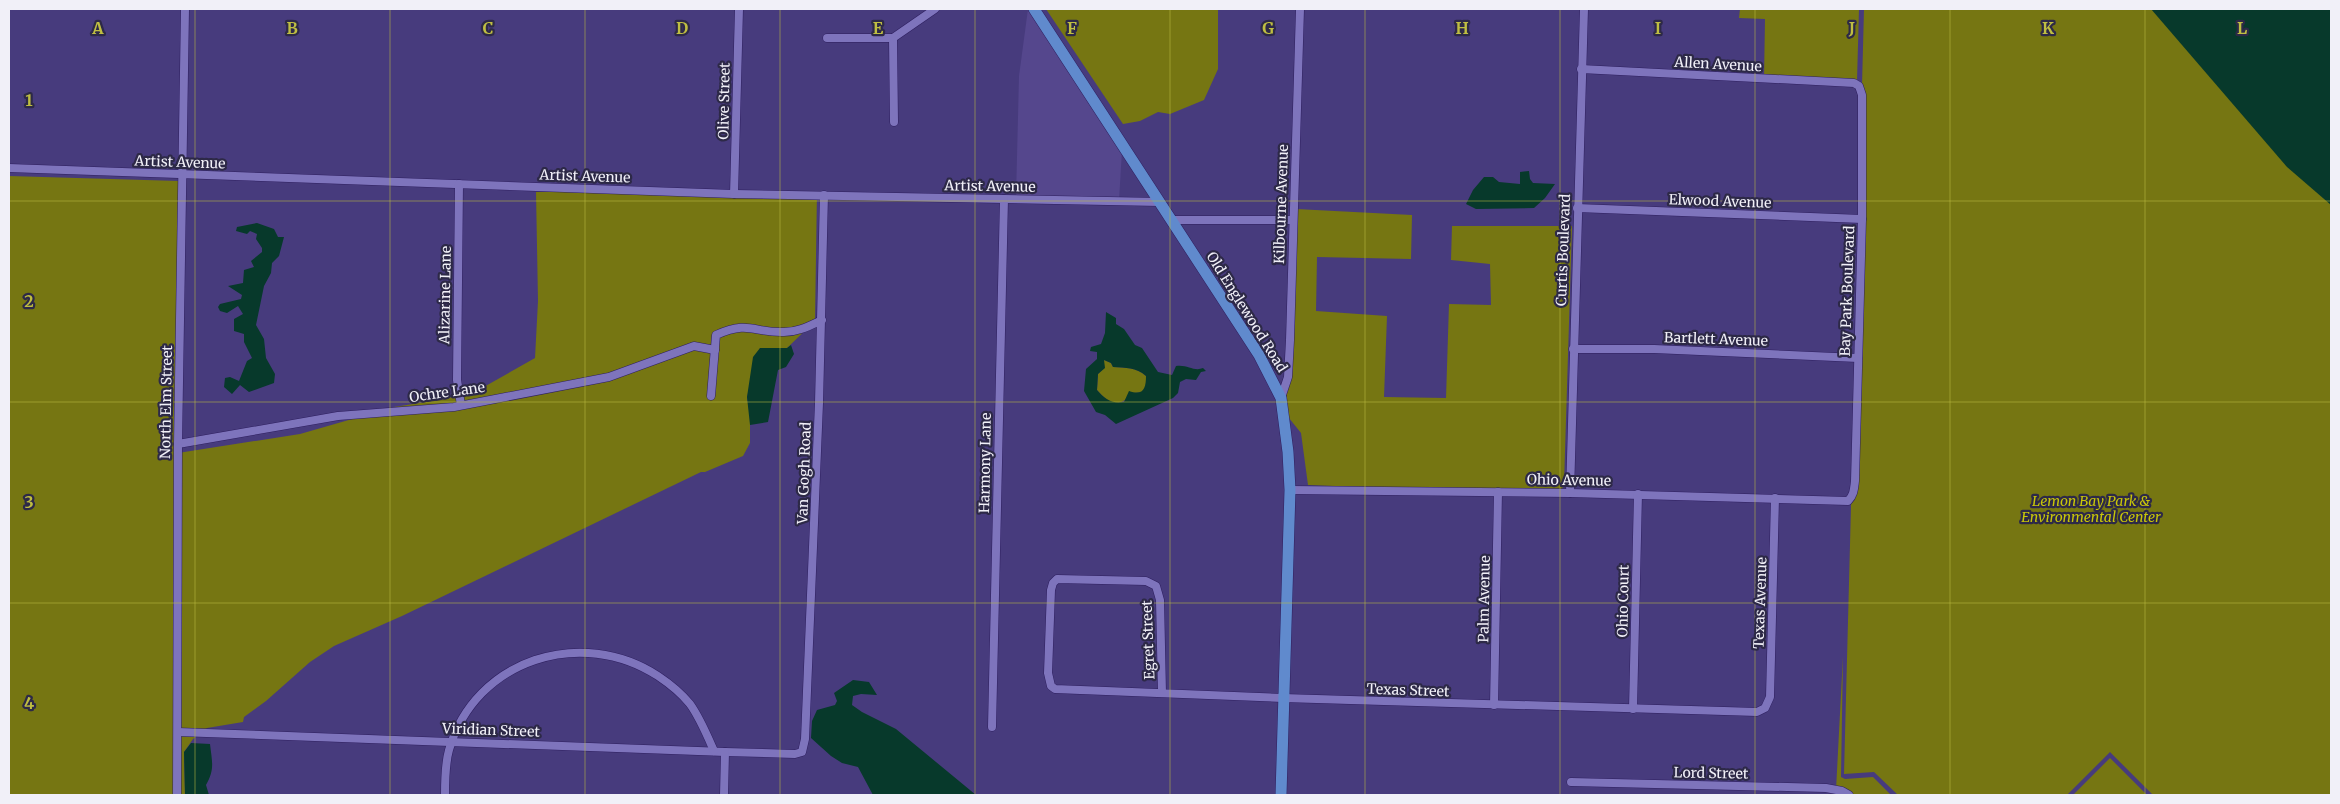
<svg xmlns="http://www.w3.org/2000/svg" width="2340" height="804" font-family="Merriweather,serif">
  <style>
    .built { fill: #55478d }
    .green { fill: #767612 }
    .water { fill: #07392b; fill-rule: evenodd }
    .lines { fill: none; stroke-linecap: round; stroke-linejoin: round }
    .street-casing { stroke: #2e1f5f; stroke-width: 9 }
    .secondary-casing { stroke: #2e1f5f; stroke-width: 12 }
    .street { stroke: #7e74bc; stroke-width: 8 }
    .secondary { stroke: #608acd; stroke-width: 11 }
    .grid { fill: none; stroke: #bfbe42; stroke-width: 1; stroke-opacity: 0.55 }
    .labels { text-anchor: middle; stroke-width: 4.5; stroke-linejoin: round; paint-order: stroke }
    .street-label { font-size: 14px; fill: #f1f0f8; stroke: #2d2947 }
    .park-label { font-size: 14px; font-style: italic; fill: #c9c708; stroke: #2d2947 }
    .grid-label { font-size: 16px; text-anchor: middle; font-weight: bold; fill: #bfbe42; stroke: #2d2947; stroke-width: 4.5; stroke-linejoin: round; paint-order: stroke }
  </style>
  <rect width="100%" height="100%" fill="#473b7d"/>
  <path class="built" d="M1028,9L1122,151L1119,200L1016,197L1019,76Z"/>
  <g class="green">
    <path d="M1046,9H1218V69L1204,100L1170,114L1158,112L1140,121L1123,124Z"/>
    <path d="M1740,9H1859L1857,81L1764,79L1765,19L1739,18Z"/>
    <path d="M1864,9H2182L2331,166V795H2153L2110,752L2067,795H1898L1874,772L1844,774Z"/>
    <path d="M9,176L179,181L178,453L300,434L394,407L445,399L482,388L535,358L538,301L536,192L817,191L815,321L787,348H760L747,397L750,417V443L743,456L705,472H701L402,616L334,646L310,662L266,701L244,717L243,722L207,728L193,739L184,752L185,795H9Z"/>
    <path d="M1296,209L1412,215L1411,259L1317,257L1316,311L1387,316L1384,397L1446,398L1449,304L1491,305L1490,264L1451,260L1452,226H1572L1564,484L1560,495L1308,485L1301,433L1289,418L1285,397Z"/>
    <path d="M1104,360L1111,363L1113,367C1126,368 1136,367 1146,376V387L1143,392C1139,393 1135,392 1131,394C1129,396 1128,398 1125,400C1114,408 1104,398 1097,390L1098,374L1102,370Z"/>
    <path d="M1843,656L1841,777L1845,779L1873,777L1891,795H1848L1836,790Z"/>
    <path d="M2110,758L2147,795H2073Z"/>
  </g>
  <g class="water">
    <path d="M2151,9H2331V205L2287,167Z"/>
    <path d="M1529,171L1530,179L1533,183L1555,184L1545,198L1534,208L1476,209L1466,204L1473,190L1484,177H1493L1499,182L1520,184V172Z"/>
    <path d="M257,223L274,229L278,237H284L279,256L272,263L271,273L264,286L256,325L264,339L266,358L275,374L274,383L249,392L240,385L232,394L224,387L225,378L230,377L239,381L247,361L252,358L244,342V334L234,331V319L243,314L238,306L227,313L220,311L218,307L220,304L241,299L242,295L228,286L243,283L244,270L254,267L251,261L262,252V248L256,239L257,234L250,231L247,234L236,231L237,227Z"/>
    <path d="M1106,312L1116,318V324L1124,329L1135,345L1142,348L1158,372L1172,375L1176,366C1187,364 1194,372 1203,368L1206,371L1201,372L1196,380L1186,379L1180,382L1178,393L1173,398L1116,424L1105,415L1096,412L1084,391L1086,369L1097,359V352L1090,351L1091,347L1101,344L1105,333ZM1104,360L1111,363L1113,367C1126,368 1136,367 1146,376C1146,389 1143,396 1129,391L1124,402C1111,404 1105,399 1097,390L1098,374L1105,368Z"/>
    <path d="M791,345L794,354L786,367L778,370L768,422L750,425L747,397L753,357L760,348H787Z"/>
    <path d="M853,680L869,682L877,695L861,694L853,696L852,705L862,712L896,729L976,795H873L858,767L842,763L831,756L811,738L812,721L817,710L835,705L837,701L834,693Z"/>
    <path d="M191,743L210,744C212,762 215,769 206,785L209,795H185L184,752Z"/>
  </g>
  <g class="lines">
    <g class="street-casing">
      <g id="street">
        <path d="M827,38H893"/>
        <path d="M894,122L893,38L935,9"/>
        <path d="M9,168L734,194L1160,202"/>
        <path d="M459,184L457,380L461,405"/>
        <path d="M734,194L739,9"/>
        <path d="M1577,208L1862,219"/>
        <path d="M1171,220H1293"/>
        <path d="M1573,349H1654L1858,358"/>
        <path d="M711,396L716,335C750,320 753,333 784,332C798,332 809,326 822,320"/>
        <path d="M1281,398L1288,377L1290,340L1300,9"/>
        <path d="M178,444L338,416L454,407L609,377L694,346L715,350"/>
        <path d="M1290,490L1570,493L1848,501C1854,495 1854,489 1855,481L1862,219V95L1859,86L1854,83L1581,69"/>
        <path d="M1570,493L1584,9"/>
        <path d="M1162,693L1160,600L1156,586L1146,581L1057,579L1053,583L1051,590L1048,673L1051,686L1055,689L1283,698L1757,712L1765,708L1770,697L1775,498"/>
        <path d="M1494,705L1498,492"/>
        <path d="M1633,709L1638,494"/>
        <path d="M992,727L1004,199"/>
        <path d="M178,732L725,752L795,754L802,752L805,739L819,403L824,195"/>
        <path d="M1571,782L1826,788L1842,791L1849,795"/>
        <path d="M177,795L178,444L185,9"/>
        <path d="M445,795C445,781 445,764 449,750C475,659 582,626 658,676C670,684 681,693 690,704C700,718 707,735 714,751"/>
        <path d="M724,795L725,752"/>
      </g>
    </g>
    <g class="secondary-casing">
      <path id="secondary" d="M1034,9L1259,355L1281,398L1288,452L1290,490L1281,795"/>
    </g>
    <use href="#street" class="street"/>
    <use href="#secondary" class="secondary"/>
  </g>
  <path class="grid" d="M195,9V795M390,9V795M585,9V795M780,9V795M975,9V795M1170,9V795M1365,9V795M1560,9V795M1755,9V795M1950,9V795M2145,9V795M9,201H2331M9,402H2331M9,603H2331"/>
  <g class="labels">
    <g class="street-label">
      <text transform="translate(1718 64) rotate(3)" y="5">Allen Avenue</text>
      <text transform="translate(724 101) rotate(-89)" y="5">Olive Street</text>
      <text transform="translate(180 162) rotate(2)" y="5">Artist Avenue</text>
      <text transform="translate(585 176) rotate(2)" y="5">Artist Avenue</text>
      <text transform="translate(990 186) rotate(1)" y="5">Artist Avenue</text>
      <text transform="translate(1720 201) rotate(2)" y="5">Elwood Avenue</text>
      <text transform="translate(1281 204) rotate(-88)" y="5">Kilbourne Avenue</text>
      <text transform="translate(1563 250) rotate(-88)" y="5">Curtis Boulevard</text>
      <text transform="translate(1847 291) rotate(-88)" y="5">Bay Park Boulevard</text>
      <text transform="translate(445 295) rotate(-89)" y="5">Alizarine Lane</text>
      <text transform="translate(1247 312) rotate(58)" y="5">Old Englewood Road</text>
      <text transform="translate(1716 339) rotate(2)" y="5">Bartlett Avenue</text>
      <text transform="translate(447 392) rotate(-8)" y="5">Ochre Lane</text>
      <text transform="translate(166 402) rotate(-89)" y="5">North Elm Street</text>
      <text transform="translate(985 463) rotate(-89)" y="5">Harmony Lane</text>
      <text transform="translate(804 473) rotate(-88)" y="5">Van Gogh Road</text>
      <text transform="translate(1569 480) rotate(1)" y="5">Ohio Avenue</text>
      <text transform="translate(1484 599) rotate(-89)" y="5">Palm Avenue</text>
      <text transform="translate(1623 601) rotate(-89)" y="5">Ohio Court</text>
      <text transform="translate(1760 603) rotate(-88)" y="5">Texas Avenue</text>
      <text transform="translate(1148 640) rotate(-92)" y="5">Egret Street</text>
      <text transform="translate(1408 690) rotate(2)" y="5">Texas Street</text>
      <text transform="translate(491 730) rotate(2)" y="5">Viridian Street</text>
      <text transform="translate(1711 773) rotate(1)" y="5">Lord Street</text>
    </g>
    <g class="park-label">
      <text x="2091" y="506">Lemon Bay Park &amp;<tspan x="2091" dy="16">Environmental Center</tspan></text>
    </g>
  </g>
  <g class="grid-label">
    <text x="98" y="34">A</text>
    <text x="292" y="34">B</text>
    <text x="488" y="34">C</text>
    <text x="682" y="34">D</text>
    <text x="878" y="34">E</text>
    <text x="1072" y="34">F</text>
    <text x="1268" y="34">G</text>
    <text x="1462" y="34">H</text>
    <text x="1658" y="34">I</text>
    <text x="1852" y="34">J</text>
    <text x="2048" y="34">K</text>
    <text x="2242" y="34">L</text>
    <text x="29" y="106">1</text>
    <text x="29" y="307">2</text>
    <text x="29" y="508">3</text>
    <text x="29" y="709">4</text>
  </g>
  <rect width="2340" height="804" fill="none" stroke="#f1f0f8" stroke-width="20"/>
</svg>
